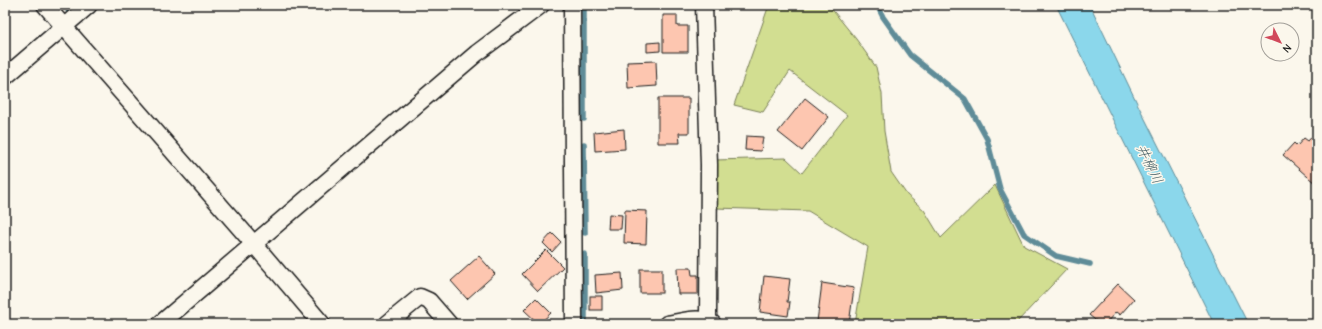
<svg xmlns="http://www.w3.org/2000/svg" width="1322" height="329" font-family="'Comic Neue','Klee One',sans-serif">
  <style>
    .green { fill: #d2de91; stroke: #777d56 }
    .water { fill: #8bd7eb; stroke: #5f8c98 }
    .lines { fill: none; stroke-linecap: round; stroke-linejoin: round }
    .stream { stroke: #5f8c98; stroke-width: 5.5 }
    .building { fill: #fdc6b0; stroke: #1c1c1c }
    .minor-casing { stroke: #1c1c1c; stroke-width: 19 }
    .minor { stroke: #fbf7ec; stroke-width: 16 }
    .labels { text-anchor: middle; stroke-width: 3; stroke-linejoin: round; paint-order: stroke }
    .water-label { font-size: 14px; font-style: italic; fill: #435d64; stroke: #fbf7ec }
  </style>
  <rect width="100%" height="100%" fill="#fbf7ec"/>
  <filter id="ink" filterUnits="userSpaceOnUse"><feTurbulence type="fractalNoise" baseFrequency=".025" numOctaves="2"/><feDisplacementMap in="SourceGraphic" scale="8" xChannelSelector="R" yChannelSelector="G"/><feConvolveMatrix kernelMatrix="1 2 1 2 8 2 1 2 1" color-interpolation-filters="sRGB"/></filter>
  <g filter="url(#ink)">
    <path class="green" d="M769,5H831L830,7L856,39L876,67L882,94L884,131L891,172L907,195L924,210L941,238L995,185L1024,246L1067,269L1018,321L1019,324H855L868,247L808,211L716,208L715,160L786,158L802,173L847,115L790,71L763,112L734,105Z"/>
    <path class="water" d="M1056,5H1090L1138,105L1248,324H1214Z"/>
    <g class="lines">
      <g class="stream">
        <path d="M877,5L883,17L910,55L965,99L987,139L1000,189L1024,234L1056,256L1090,264"/>
        <path d="M584,9V119"/>
        <path d="M68,10L73,5"/>
        <path d="M584,144L585,233"/>
        <path d="M585,254V322"/>
      </g>
    </g>
    <g class="building">
      <path d="M663,15H677V26H688V52H663Z"/>
      <path d="M660,42V51L647,52V43Z"/>
      <path d="M656,61L657,86L628,88L627,62Z"/>
      <path d="M658,98H689V133H679L680,143H658Z"/>
      <path d="M805,98L829,117L802,151L778,132Z"/>
      <path d="M624,129L625,149L595,151L594,132Z"/>
      <path d="M1317,131V183L1316,184L1283,155L1294,143L1297,146L1304,138L1308,141Z"/>
      <path d="M746,136L763,137L761,151L745,150Z"/>
      <path d="M625,210L647,211L646,244L624,243Z"/>
      <path d="M609,214L622,215L621,229H608Z"/>
      <path d="M552,233L561,242L552,252L543,243Z"/>
      <path d="M546,250L563,267L538,291L522,274Z"/>
      <path d="M479,256L495,274L467,299L451,281Z"/>
      <path d="M677,268H691L692,275H698V294H678Z"/>
      <rect x="640" y="269" width="22" height="24"/>
      <path d="M622,273L623,290L596,293L595,275Z"/>
      <path d="M764,276L790,279L787,302H790L788,316L760,312Z"/>
      <path d="M822,283L854,288L849,324H830L817,322Z"/>
      <path d="M1118,284L1134,299L1120,315L1116,312L1105,324H1100L1089,315Z"/>
      <rect x="590" y="296" width="12" height="14"/>
      <path d="M536,298L551,313L539,324L524,310Z"/>
    </g>
    <g class="lines">
      <g class="minor-casing">
        <g id="minor">
          <path d="M45,5L253,243L322,324"/>
          <path d="M572,5L574,324"/>
          <path d="M704,5L709,165L708,320"/>
          <path d="M5,77L89,5"/>
          <path d="M160,324L477,53L541,5"/>
          <path d="M387,324L420,297L429,301L449,324"/>
          <path d="M667,324C681,322 702,315 713,324"/>
        </g>
      </g>
      <use href="#minor" class="minor"/>
    </g>
  </g>
  <g class="labels">
    <g class="water-label">
      <text transform="translate(1150 164) rotate(64)" y="5">井柳川</text>
    </g>
  </g>
  <rect width="1322" height="329" fill="none" stroke="#fbf7ec" stroke-width="20"/>
  <rect x="10" y="10" width="1302" height="309" fill="none" stroke="#1c1c1c" stroke-width="1.5" filter="url(#ink)"/>
  <g transform="translate(1280 42) rotate(132)"><circle r="19" fill="#fbf7ec" stroke="#a29f99"/>
  <path d="M0-3L7 15L0 10L-7 15Z" fill="#d1495b"/>
  <text y="-6" font-size="11" font-weight="bold" text-anchor="middle" fill="#1c1c1c">N</text>
  </g>
</svg>
